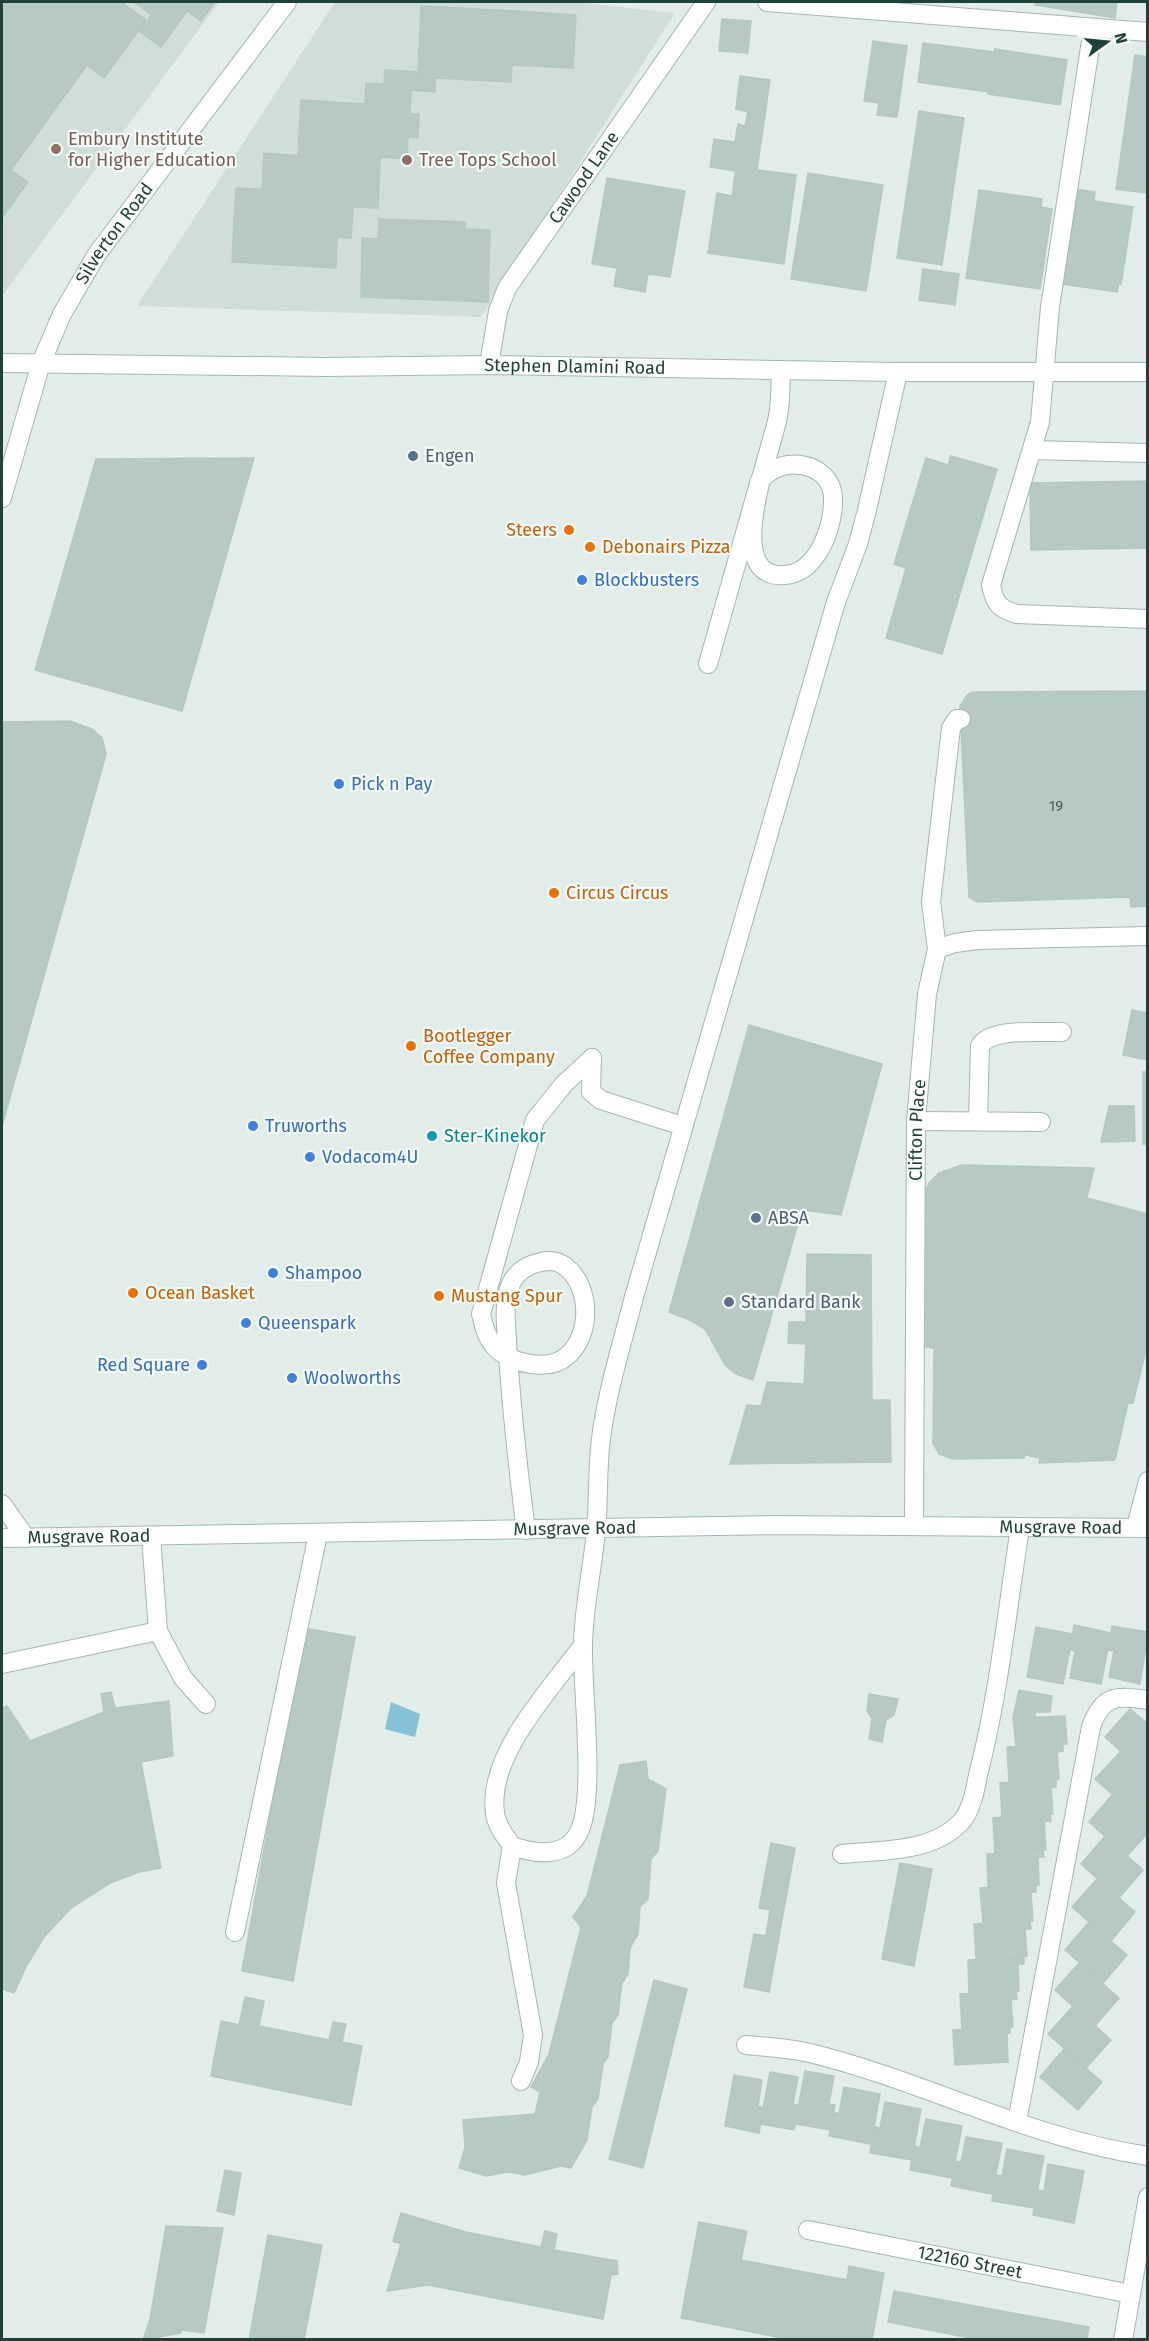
<svg xmlns="http://www.w3.org/2000/svg" width="1149" height="2341" font-family="'Fira Sans',sans-serif">
  <style>
    .built { fill: #d0ddd9 }
    .water { fill: #85c2d7 }
    .building { fill: #b7c9c3; stroke: #b4c8c1; stroke-width: 1.5 }
    .lines { fill: none; stroke-linecap: round; stroke-linejoin: round }
    .lane-casing { stroke: #a4b6b1; stroke-width: 20 }
    .street-casing { stroke: #a4b6b1; stroke-width: 20 }
    .secondary-casing { stroke: #9fbab3; stroke-width: 20 }
    .lane { stroke: #fff; stroke-width: 18 }
    .street { stroke: #fff; stroke-width: 18 }
    .secondary { stroke: #fff; stroke-width: 18 }
    .education-dot { fill: #8d6e63; stroke: #f3faf7; stroke-width: 2 }
    .service-dot { fill: #5c6f8a; stroke: #f3faf7; stroke-width: 2 }
    .food-dot { fill: #e8710a; stroke: #f3faf7; stroke-width: 2 }
    .shop-dot { fill: #3f7fe0; stroke: #f3faf7; stroke-width: 2 }
    .culture-dot { fill: #0f9aa8; stroke: #f3faf7; stroke-width: 2 }
    .labels { text-anchor: middle; stroke-width: 4.5; stroke-linejoin: round; paint-order: stroke }
    .number-label { font-size: 15px; fill: #46625d }
    .education-label { font-size: 18px; fill: #785e54; stroke: #f3faf7; text-anchor: start }
    .street-label { font-size: 18px; fill: #20403b; stroke: #f3faf7 }
    .service-label { font-size: 18px; fill: #4e5e75; stroke: #f3faf7; text-anchor: start }
    .food-label { font-size: 18px; fill: #c56008; stroke: #f3faf7; text-anchor: start }
    .shop-label { font-size: 18px; fill: #366cbe; stroke: #f3faf7; text-anchor: start }
    .culture-label { font-size: 18px; fill: #0d838f; stroke: #f3faf7; text-anchor: start }
  </style>
  <rect width="100%" height="100%" fill="#e2ede9"/>
  <g class="built">
    <path d="M2,2H219L2,296Z"/>
    <path d="M335,2H574L675,13L481,317L137,306Z"/>
  </g>
  <path class="water" d="M391,1702L420,1714L415,1737L385,1729Z"/>
  <g class="building">
    <path d="M2,2H121L146,20L104,78L87,65L11,170L28,182L2,218Z"/>
    <path d="M134,2H215L201,21L187,11L161,47L139,31L152,15Z"/>
    <path d="M1036,2H1117L1115,18L1035,5Z"/>
    <path d="M421,6L515,11L511,82L418,77Z"/>
    <path d="M515,11L576,15L573,68L512,65Z"/>
    <path d="M722,19L751,21L748,53L719,51Z"/>
    <path d="M873,41L907,46L897,117L877,115L879,103L864,101Z"/>
    <path d="M923,43L993,52L988,92L918,82Z"/>
    <path d="M995,49L1067,60L1060,105L988,94Z"/>
    <path d="M1135,55L1148,57L1146,193L1116,189Z"/>
    <path d="M385,70L418,72V77L435,78V92L411,90L410,114H419L418,138L408,137L407,159L381,157L380,162L310,158L311,155H298L301,100L365,104L366,83L384,84Z"/>
    <path d="M740,76L770,80L757,170L736,167L735,171L710,167L714,139L735,142L738,124L745,126L748,112L736,109Z"/>
    <path d="M919,111L964,118L942,265L897,258Z"/>
    <path d="M264,153L380,162L378,208L353,207L354,195L262,190Z"/>
    <path d="M736,167L796,175L784,264L708,253L717,193L732,196Z"/>
    <path d="M808,173L845,179L828,285L791,279Z"/>
    <path d="M607,178L685,191L670,277L648,274L645,292L614,286L617,268L592,264Z"/>
    <path d="M845,179L883,185L866,291L828,285Z"/>
    <path d="M236,188L354,195L351,238L337,237L336,268L232,262Z"/>
    <path d="M1075,189L1095,192L1094,201L1133,207L1121,284L1119,283L1117,292L1063,284Z"/>
    <path d="M979,190L1042,199L1041,207L1052,209L1040,289L966,278Z"/>
    <path d="M379,219L465,222V229L490,230L488,302L361,297L362,238L378,239Z"/>
    <path d="M923,269L959,274L955,305L919,300Z"/>
    <path d="M951,456L997,469L942,654L886,638L906,568L894,564L926,458L948,465Z"/>
    <path d="M254,458L182,711L35,670L96,459Z"/>
    <path d="M1148,481V548L1031,550L1030,483Z"/>
    <path d="M1148,691V906L1131,907L1130,897L977,902L969,897L960,706L967,695L973,692Z"/>
    <path d="M70,721L92,729L102,738L106,754L2,1126V722Z"/>
    <path d="M1132,1010L1148,1013V1060L1123,1055Z"/>
    <path d="M749,1025L882,1064L841,1215L802,1210L753,1380L736,1374L725,1365L705,1329L690,1320L669,1312Z"/>
    <rect x="1143" y="1072" width="5" height="72"/>
    <path d="M1109,1106H1134L1135,1141L1101,1142Z"/>
    <path d="M962,1165L1094,1168L1024,1458L953,1459L939,1454L933,1443L934,1348L926,1347V1190L929,1183L939,1173Z"/>
    <path d="M1087,1198L1148,1214V1342L1133,1403H1128L1115,1460L1039,1463L1040,1458L1025,1455Z"/>
    <path d="M807,1254L871,1255L872,1400H890L891,1462L730,1464L747,1405L761,1406L767,1382L804,1384L806,1344L788,1343L789,1322H806Z"/>
    <path d="M1074,1625L1111,1633L1101,1684L1070,1678L1075,1651L1070,1650Z"/>
    <path d="M1112,1626L1148,1632L1140,1684L1109,1677L1114,1651L1108,1650Z"/>
    <path d="M1036,1627L1073,1634L1063,1684L1027,1677Z"/>
    <path d="M304,1628L355,1637L293,1981L242,1971Z"/>
    <path d="M1019,1690L1052,1696L1050,1712H1035V1718H1013Z"/>
    <path d="M111,1692L115,1708L169,1701L173,1756L141,1762L161,1868L139,1872L110,1883L71,1908L44,1937L27,1965L14,1993L2,1989V1708L7,1706L30,1741L104,1712L101,1694Z"/>
    <path d="M869,1694L898,1699L894,1715L886,1720L882,1742L869,1739L872,1718L867,1711Z"/>
    <path d="M1130,1709L1148,1724V1768L1144,1772L1105,1737Z"/>
    <path d="M1065,1716L1067,1744L1016,1747L1013,1718Z"/>
    <path d="M1063,1744V1751L1057,1752L1059,1779L1009,1782L1007,1747Z"/>
    <path d="M1121,1751L1148,1775V1799L1135,1814L1095,1779Z"/>
    <path d="M646,1761L648,1779L666,1789L658,1851L651,1859L648,1899L640,1907L638,1934L630,1948L628,1974L622,1983L618,2015L612,2023L608,2057L603,2064L598,2099L592,2107L587,2140L571,2168L561,2166L525,2175L508,2172L486,2176L459,2168L465,2147L463,2120L535,2114L540,2092L531,2087L549,2054L581,1927L573,1917L587,1896L620,1765Z"/>
    <path d="M1056,1779V1787H1051L1053,1814L1002,1817L1000,1783Z"/>
    <path d="M1113,1794L1148,1825V1833L1127,1856L1089,1822Z"/>
    <path d="M1148,1799V1825L1135,1814Z"/>
    <path d="M1050,1814L1051,1821H1044L1046,1850L995,1853L993,1818Z"/>
    <path d="M1105,1836L1143,1870L1119,1898L1081,1864Z"/>
    <path d="M771,1843L795,1848L769,1992L744,1987L754,1934L766,1936L770,1910L759,1908Z"/>
    <path d="M1043,1851L1044,1857H1038L1039,1885L988,1888L987,1854Z"/>
    <path d="M900,1863L932,1869L914,1966L882,1959Z"/>
    <path d="M1097,1879L1135,1912L1111,1941L1072,1907Z"/>
    <path d="M1036,1885V1892H1031L1033,1921L983,1924L980,1888Z"/>
    <path d="M1030,1921L1031,1929H1025L1027,1956L976,1959L974,1924Z"/>
    <path d="M1089,1922L1127,1955L1103,1983L1065,1950Z"/>
    <path d="M1024,1957V1964H1018L1019,1991L969,1994L968,1960Z"/>
    <path d="M1079,1963L1119,1998L1095,2026L1055,1990Z"/>
    <path d="M654,1980L687,1989L643,2168L609,2159Z"/>
    <path d="M1016,1991L1017,1999L1011,2000L1013,2027L962,2030L960,1994Z"/>
    <path d="M245,1997L264,2001L259,2026L329,2040L333,2022L346,2024L342,2042L362,2046L351,2105L211,2076L221,2021L239,2025Z"/>
    <path d="M1073,2006L1111,2040L1086,2068L1048,2034Z"/>
    <path d="M1010,2027V2033L1007,2034L1008,2062L955,2065L953,2030Z"/>
    <path d="M1064,2049L1102,2082L1078,2110L1040,2077Z"/>
    <path d="M805,2071L834,2076L829,2104L835,2105L830,2130L795,2124Z"/>
    <path d="M770,2072L798,2077L793,2104L799,2106L794,2130L760,2124Z"/>
    <path d="M734,2075L762,2080L758,2106L763,2108L759,2133L725,2126Z"/>
    <path d="M844,2087L880,2094L871,2144L829,2136L833,2112L839,2114Z"/>
    <path d="M885,2102L921,2109L912,2160L870,2153L875,2127L880,2128Z"/>
    <path d="M926,2119L962,2126L952,2178L910,2170L914,2146L920,2148Z"/>
    <path d="M966,2137L1002,2143L992,2194L951,2186L955,2161L961,2162Z"/>
    <path d="M1007,2149L1044,2156L1034,2208L992,2201L996,2175L1002,2176Z"/>
    <path d="M1048,2164L1084,2171L1074,2223L1033,2215L1038,2190L1044,2191Z"/>
    <path d="M225,2170L241,2173L234,2215L217,2211Z"/>
    <path d="M401,2213L466,2232L541,2247L545,2231L557,2234L554,2250L617,2261L618,2274L611,2275L603,2319L428,2285L387,2291L401,2244L393,2241Z"/>
    <path d="M699,2222L747,2231L741,2260L847,2280L849,2266L884,2273L872,2340H792L681,2318Z"/>
    <path d="M166,2226L223,2228L204,2333L181,2330V2333L143,2340L150,2319Z"/>
    <path d="M268,2235L322,2245L304,2340H249Z"/>
    <path d="M894,2291L1089,2327L1087,2340H980L888,2322Z"/>
  </g>
  <g class="lines">
    <g class="lane-casing">
      <g id="lane">
        <path d="M1093,28L1050,307L1040,422L991,585C995,604 999,609 1017,614L1148,619"/>
        <path d="M1033,450L1148,453"/>
        <path d="M708,664L760,480C765,476 770,471 775,469C798,457 832,469 833,498C834,527 817,573 785,575C718,581 774,444 778,416C781,401 780,385 781,370"/>
        <path d="M937,949L931,902L951,728L957,719H961"/>
        <path d="M592,1058L591,1092L601,1100L673,1123"/>
        <path d="M916,1121L1041,1122"/>
        <path d="M978,1121L980,1046C991,1027 1041,1033 1062,1032"/>
        <path d="M2,1504L26,1538"/>
        <path d="M526,1530C517,1462 510,1394 506,1325C504,1295 508,1269 541,1262C549,1260 559,1261 566,1267C591,1287 592,1335 567,1356C549,1372 510,1364 495,1347C486,1337 484,1326 481,1314L535,1120L564,1084L592,1058"/>
        <path d="M151,1536L158,1631L183,1678L206,1704"/>
        <path d="M583,1645C550,1690 487,1755 495,1813C496,1825 505,1836 512,1846C535,1854 566,1859 579,1832C596,1798 582,1689 583,1647C583,1608 593,1568 596,1529C599,1499 597,1468 601,1439C607,1391 622,1344 634,1297L836,602L858,544L867,510L898,372"/>
        <path d="M2,1664L158,1631"/>
        <path d="M512,1846L506,1883L533,2035L529,2062L521,2081"/>
        <path d="M842,1854C881,1850 932,1853 961,1822C972,1810 975,1790 978,1775C999,1694 1007,1610 1020,1528"/>
        <path d="M746,2045C767,2047 789,2048 810,2053C924,2081 1031,2139 1148,2156"/>
        <path d="M1017,2122L1091,1727C1103,1694 1116,1696 1148,1700"/>
        <path id="s1" d="M808,2230L1131,2294"/>
      </g>
    </g>
    <g class="street-casing">
      <g id="street">
        <path d="M767,2L1148,32"/>
        <path id="s2" d="M489,365L498,311L507,288L706,2"/>
        <path id="s3" d="M2,498L41,363L62,314L97,254L287,2"/>
        <path id="s4" d="M914,1526L916,1121L927,994L937,949L955,943L977,940L1148,936"/>
        <path d="M1136,1527L1148,1481"/>
        <path d="M235,1932L318,1534"/>
        <path d="M1123,2340L1148,2197"/>
      </g>
    </g>
    <g class="secondary-casing">
      <g id="secondary">
        <path id="s5" d="M2,363L326,367L489,365L898,372H1148"/>
        <path id="s6" d="M2,1538L773,1525L1148,1528"/>
      </g>
    </g>
    <use href="#lane" class="lane"/>
    <use href="#street" class="street"/>
    <use href="#secondary" class="secondary"/>
  </g>
  <g class="education-dot">
    <circle cx="56" cy="149" r="6"/>
    <circle cx="407" cy="160" r="6"/>
  </g>
  <g class="service-dot">
    <circle cx="413" cy="456" r="6"/>
    <circle cx="756" cy="1218" r="6"/>
    <circle cx="729" cy="1302" r="6"/>
  </g>
  <g class="food-dot">
    <circle cx="569" cy="530" r="6"/>
    <circle cx="590" cy="547" r="6"/>
    <circle cx="554" cy="893" r="6"/>
    <circle cx="411" cy="1046" r="6"/>
    <circle cx="133" cy="1293" r="6"/>
    <circle cx="439" cy="1296" r="6"/>
  </g>
  <g class="shop-dot">
    <circle cx="582" cy="580" r="6"/>
    <circle cx="339" cy="784" r="6"/>
    <circle cx="253" cy="1126" r="6"/>
    <circle cx="310" cy="1157" r="6"/>
    <circle cx="273" cy="1273" r="6"/>
    <circle cx="246" cy="1323" r="6"/>
    <circle cx="202" cy="1365" r="6"/>
    <circle cx="292" cy="1378" r="6"/>
  </g>
  <circle class="culture-dot" cx="432" cy="1136" r="6"/>
  <g class="labels">
    <g class="number-label">
      <text x="1056" y="811">19</text>
    </g>
    <g class="education-label">
      <text x="68" y="145">Embury Institute<tspan x="68" dy="21">for Higher Education</tspan></text>
      <text x="419" y="166">Tree Tops School</text>
    </g>
    <g class="street-label">
      <text dy="6" stroke="none"><textPath href="#s2" startOffset="214">Cawood Lane</textPath></text>
      <text dy="6" stroke="none"><textPath href="#s3" startOffset="290">Silverton Road</textPath></text>
      <text dy="6" stroke="none"><textPath href="#s5" startOffset="573">Stephen Dlamini Road</textPath></text>
      <text dy="6" stroke="none"><textPath href="#s4" startOffset="396">Clifton Place</textPath></text>
      <text dy="6" stroke="none"><textPath href="#s6" startOffset="1059">Musgrave Road</textPath></text>
      <text dy="6" stroke="none"><textPath href="#s6" startOffset="573">Musgrave Road</textPath></text>
      <text dy="6" stroke="none"><textPath href="#s6" startOffset="87">Musgrave Road</textPath></text>
      <text dy="6" stroke="none"><textPath href="#s1" startOffset="165">122160 Street</textPath></text>
    </g>
    <g class="service-label">
      <text x="425" y="462">Engen</text>
      <text x="768" y="1224">ABSA</text>
      <text x="741" y="1308">Standard Bank</text>
    </g>
    <g class="food-label">
      <text x="557" y="536" text-anchor="end">Steers</text>
      <text x="602" y="553">Debonairs Pizza</text>
      <text x="566" y="899">Circus Circus</text>
      <text x="423" y="1042">Bootlegger<tspan x="423" dy="21">Coffee Company</tspan></text>
      <text x="145" y="1299">Ocean Basket</text>
      <text x="451" y="1302">Mustang Spur</text>
    </g>
    <g class="shop-label">
      <text x="594" y="586">Blockbusters</text>
      <text x="351" y="790">Pick n Pay</text>
      <text x="265" y="1132">Truworths</text>
      <text x="322" y="1163">Vodacom4U</text>
      <text x="285" y="1279">Shampoo</text>
      <text x="258" y="1329">Queenspark</text>
      <text x="190" y="1371" text-anchor="end">Red Square</text>
      <text x="304" y="1384">Woolworths</text>
    </g>
    <g class="culture-label">
      <text x="444" y="1142">Ster-Kinekor</text>
    </g>
  </g>
  <rect width="1149" height="2341" fill="none" stroke="#20403b" stroke-width="6"/>
  <g transform="translate(1107 42) rotate(75)" stroke="#f3faf7" stroke-width="4.5" paint-order="stroke">
  <path d="M0-4.5L10 22L0 15L-10 22Z" fill="#20403b"/>
  <text y="-9" font-size="16" font-weight="bold" text-anchor="middle" fill="#20403b">N</text>
  </g>
</svg>
